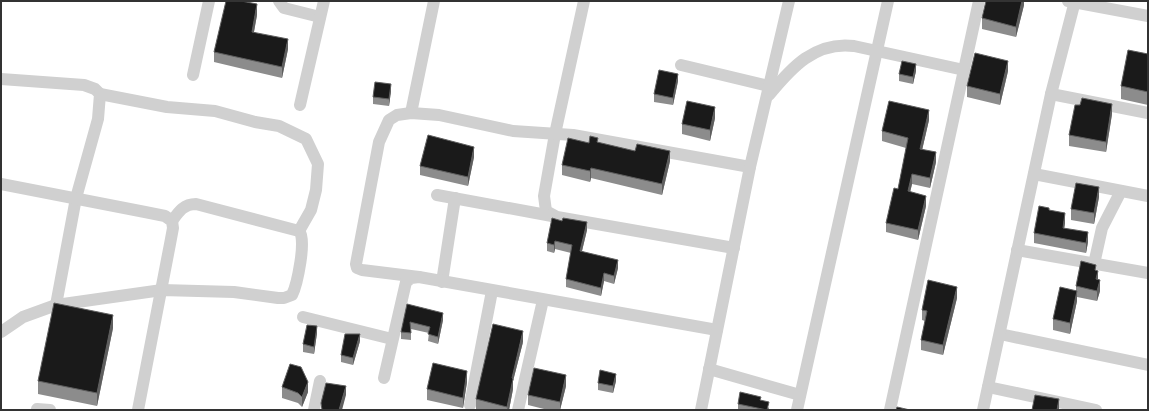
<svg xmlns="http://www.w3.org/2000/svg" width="1149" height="411" font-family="'Roboto Condensed',sans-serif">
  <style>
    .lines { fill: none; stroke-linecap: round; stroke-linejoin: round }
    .minor { stroke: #d0d0d0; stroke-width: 12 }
    .wall { fill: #8c8c8c }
    .shaded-wall { fill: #5f5f5f }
    .building { fill: #1a1a1a; stroke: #5f5f5f }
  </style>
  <rect width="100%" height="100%" fill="#fff"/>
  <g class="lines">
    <g class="minor">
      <path d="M279,1L284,8L320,17"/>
      <path d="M584,1L555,134L544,196L546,211L557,217L734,248"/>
      <path d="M1068,1L1148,16"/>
      <path d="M681,65L769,86"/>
      <path d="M193,75L209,1"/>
      <path d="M1,79L84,85L95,89L100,94L98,119L76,198L56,305"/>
      <path d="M100,94L167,107L215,111L255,122L279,126L306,139L318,164L316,190L311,210L299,231"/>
      <path d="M1051,94L1148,113"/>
      <path d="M769,95C791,68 815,41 854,46L964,70"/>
      <path d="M300,105L324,1"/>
      <path d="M411,113L434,1"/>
      <path d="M1034,174L1148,196"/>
      <path d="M1,184L145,212L165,216L172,221L173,228L170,244L138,410"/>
      <path d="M437,195L552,216"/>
      <path d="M1017,250L1148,273"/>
      <path d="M1094,264L1102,228L1121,191"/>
      <path d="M419,277L362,270L357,268L356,264L379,142L389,120L397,115L411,113L439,115L513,131L573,135L750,167"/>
      <path d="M442,282L455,198"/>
      <path d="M303,317L392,339"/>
      <path d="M1,332L23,317L56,305L162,290L234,292L278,298H284L292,295C297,285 307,239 299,231L196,204C184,204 179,211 172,221"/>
      <path d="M1000,334L1148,365"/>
      <path d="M709,369L800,395"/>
      <path d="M384,378L406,282L411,278L419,277L717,330"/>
      <path d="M988,387L1096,410"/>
      <path d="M470,405L492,291"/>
      <path d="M37,409L50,410"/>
      <path d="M314,410L320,381"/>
      <path d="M518,410L543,300"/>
      <path d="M701,410L750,167L789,1"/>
      <path d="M797,410L888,1"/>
      <path d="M890,410L979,1"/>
      <path d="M983,410L1051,94L1075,1"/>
    </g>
  </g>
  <g class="wall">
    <path d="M1024,1V5L1016,37L982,29V18Z"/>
    <path d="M257,15L254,32L288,49L282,78L214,62V52Z"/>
    <path d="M1148,54V105L1121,99V86Z"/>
    <path d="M916,71L913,84L899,81V74Z"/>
    <path d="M1008,71L1000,105L967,97V86Z"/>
    <path d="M678,81L673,105L654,102V94Z"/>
    <path d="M391,91L389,106L373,104V97Z"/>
    <path d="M1112,114L1106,152L1069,146V135Z"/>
    <path d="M715,118L710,141L682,134V124Z"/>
    <path d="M929,120L922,150L936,162L930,188L912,184L910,192L926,206L918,240L886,232V223L898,189L906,148L882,141V131Z"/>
    <path d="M589,143H598L670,161L662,195L591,178L590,182L562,175V165Z"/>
    <path d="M474,157L468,186L420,175V166Z"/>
    <path d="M1099,197L1094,224L1071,220V209Z"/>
    <path d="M1049,210L1065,223L1064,228L1088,242L1086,253L1034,243V233Z"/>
    <path d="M562,221L587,230L582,251L618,268L614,284L604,281L601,296L566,287V279L571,253L555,249L554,253L547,251V243Z"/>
    <path d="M1096,270L1100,291L1097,301L1077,297V301L1070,334L1053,330V319L1076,291V286Z"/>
    <path d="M957,298L943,355L921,350V340L925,321L922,320V310Z"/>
    <path d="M407,304L443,320L438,344L428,341L429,333L411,329V340L401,339V332Z"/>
    <path d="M113,328L97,406L38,394V381Z"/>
    <path d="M317,333L314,354L303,352V344Z"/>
    <path d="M360,341L353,365L341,362V355Z"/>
    <path d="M523,342L513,381V389L509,410H476V399Z"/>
    <path d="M616,381L613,393L598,390V383Z"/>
    <path d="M467,382L463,408L427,400V389Z"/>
    <path d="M566,386L560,410H548L528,405V395Z"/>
    <path d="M282,387L308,392L302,407L298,403L282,398Z"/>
    <path d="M761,400L769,408V410H738V404Z"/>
  </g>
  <g class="shaded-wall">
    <path d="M1022,1H1024V5L1016,37V27Z"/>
    <path d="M257,4V15L252,42V32Z"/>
    <path d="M288,39V49L282,78V67Z"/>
    <path d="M1008,61V71L1000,105V94Z"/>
    <path d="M916,64V71L913,84V77Z"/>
    <path d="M678,74V81L673,105V98Z"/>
    <path d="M391,84V91L389,106V99Z"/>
    <path d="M1112,104V114L1106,152V142Z"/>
    <path d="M715,107V118L710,141V130Z"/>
    <path d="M929,110V120L920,159V149Z"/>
    <path d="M474,147V157L468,186V177Z"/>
    <path d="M670,151V161L662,195V184Z"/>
    <path d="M936,152V162L930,188V178Z"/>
    <path d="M591,168V178L590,182V171Z"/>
    <path d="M912,174V184L908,201V191Z"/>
    <path d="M1099,187V197L1094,224V213Z"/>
    <path d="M926,196V206L918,240V230Z"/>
    <path d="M1065,213V223L1063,238V228Z"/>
    <path d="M587,222V230L580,259V251Z"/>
    <path d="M1088,232V242L1086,253V243Z"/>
    <path d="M555,241V249L554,253V245Z"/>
    <path d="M618,260V268L614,284V276Z"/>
    <path d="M1098,271V281L1096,279Z"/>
    <path d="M604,273V281L601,296V288Z"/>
    <path d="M1100,280V291L1097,301V291Z"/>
    <path d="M957,287V298L943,355V345Z"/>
    <path d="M1077,291V301L1070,334V323Z"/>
    <path d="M443,313V320L438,344V337Z"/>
    <path d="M113,315V328L97,406V393Z"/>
    <path d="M317,326V333L314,354V347Z"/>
    <path d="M523,331V342L513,381V389L509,410H507L512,378Z"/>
    <path d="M360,334V341L353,365V358Z"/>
    <path d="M467,371V382L463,408V398Z"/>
    <path d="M616,374V381L613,393V386Z"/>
    <path d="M566,375V386L560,410V402Z"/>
    <path d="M308,382V392L302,407V397Z"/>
    <path d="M346,386V395L342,410H339Z"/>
    <path d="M1059,399V410H1057Z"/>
  </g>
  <g class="building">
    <path d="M226,1H241L257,4L252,32L288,39L282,67L214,52Z"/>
    <path d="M986,1H1022L1016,27L982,18Z"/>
    <path d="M1128,50L1148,54V92L1121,86Z"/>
    <path d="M975,53L1008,61L1000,94L967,86Z"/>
    <path d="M902,61L916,64L913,77L899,74Z"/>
    <path d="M659,70L678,74L673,98L654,94Z"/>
    <path d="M375,82L391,84L389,99L373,97Z"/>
    <path d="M1082,98L1112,104L1106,142L1069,135L1075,105H1080Z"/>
    <path d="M687,101L715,107L710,130L682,124Z"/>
    <path d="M889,101L929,110L920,149L936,152L930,178L912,174L908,191L926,196L918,230L886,223L894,188L898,189L908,138L882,131Z"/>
    <path d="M428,135L474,147L468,177L420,166Z"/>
    <path d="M590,136L598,138L597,142L635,151L637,144L670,151L662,184L591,168L590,171L562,165L568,138L589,143Z"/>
    <path d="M1076,183L1099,187L1094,213L1071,209Z"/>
    <path d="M1039,206L1049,208V210L1065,213L1063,228L1088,232L1086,243L1034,233Z"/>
    <path d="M552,218L562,221L563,218L587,222L580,251L618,260L614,276L604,273L601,288L566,279L572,245L555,241L554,245L547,243Z"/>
    <path d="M1081,261L1096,265L1095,270L1098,271L1096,279L1100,280L1097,291L1076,286Z"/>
    <path d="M928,280L957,287L943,345L921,340L927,311L922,310Z"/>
    <path d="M1060,287L1077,291L1070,323L1053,319Z"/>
    <path d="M54,303L113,315L97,393L38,381Z"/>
    <path d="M407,304L443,313L438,337L428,334L430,327L410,322L411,333L401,332Z"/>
    <path d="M493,324L523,331L512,378L513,379L507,407L476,399Z"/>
    <path d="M307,325L317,326L314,347L303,344Z"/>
    <path d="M345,334H360L353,358L341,355Z"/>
    <path d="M433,363L467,371L463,398L427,389Z"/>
    <path d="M290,364L301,367L308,382L302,397L298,393L282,387Z"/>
    <path d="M534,368L566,375L560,402L528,395Z"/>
    <path d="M600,370L616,374L613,386L598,383Z"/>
    <path d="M326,383L346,386L339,410H322L321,403Z"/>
    <path d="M740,392L761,397L760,400L769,402L767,410L738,404Z"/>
    <path d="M1035,395L1059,399L1057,410H1032Z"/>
    <path d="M897,407L910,410H896Z"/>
  </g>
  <rect width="1149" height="411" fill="none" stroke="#333333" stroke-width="4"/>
</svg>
